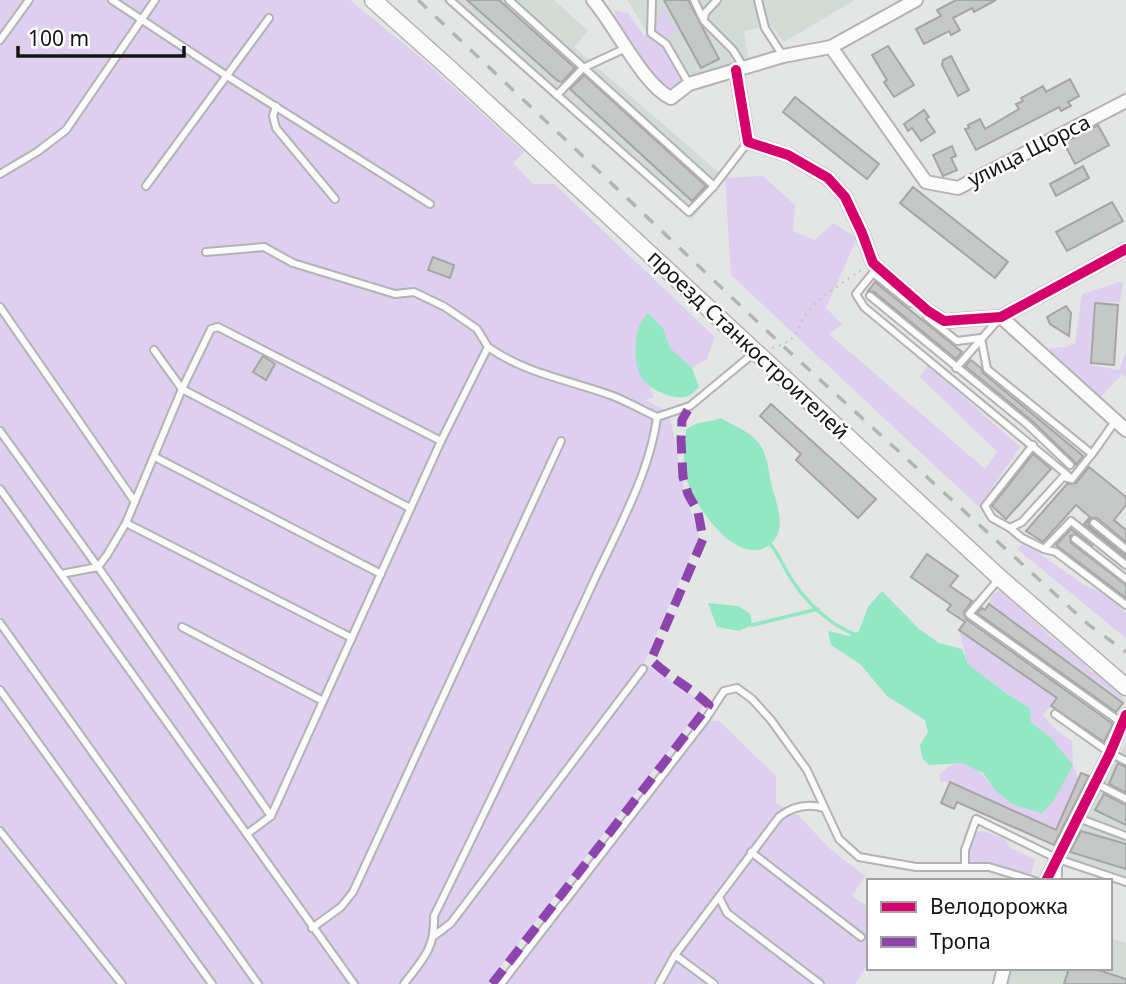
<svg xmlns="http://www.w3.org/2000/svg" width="1126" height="984" font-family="'Noto Sans',sans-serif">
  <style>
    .built { fill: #d2dbd6 }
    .green { fill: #deceef }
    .water { fill: #92e7c4 }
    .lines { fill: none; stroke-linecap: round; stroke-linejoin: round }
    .stream { stroke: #92e7c4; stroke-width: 3.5 }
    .building { fill: #c6c8c7; stroke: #a4a6a4; stroke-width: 2 }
    .service-casing { stroke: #b2b3b2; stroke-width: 10 }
    .minor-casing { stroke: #b2b3b2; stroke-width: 16 }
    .secondary-casing { stroke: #b2b3b2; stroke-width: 19 }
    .path { stroke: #c3c5c3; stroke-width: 2; stroke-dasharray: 2 5; stroke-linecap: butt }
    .service { stroke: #fbfbfb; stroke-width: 6 }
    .minor { stroke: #fbfbfb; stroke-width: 12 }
    .secondary { stroke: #fbfbfb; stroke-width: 16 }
    .rail { stroke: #b3b5b4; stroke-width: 3.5; stroke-dasharray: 12 12; stroke-linecap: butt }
    .quiet { stroke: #8e44ad; stroke-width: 9; stroke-dasharray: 18 9; stroke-linecap: butt }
    .cycleway-casing { stroke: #fff; stroke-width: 15 }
    .cycleway { stroke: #d6006c; stroke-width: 10 }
    .labels { text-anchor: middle; stroke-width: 5; stroke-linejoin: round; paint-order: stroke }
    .street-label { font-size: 21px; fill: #141615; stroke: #fff }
  </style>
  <rect width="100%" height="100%" fill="#e3e6e4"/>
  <g class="built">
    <path d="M442,0H554L588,31L574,47L725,178L691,220Z"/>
    <path d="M627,0H855L784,42L771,26L744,31L748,57L679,82Z"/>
    <path d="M1126,743V888L1110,881L1059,864Z"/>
    <path d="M1110,938L1126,943V984H993L997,968H1110Z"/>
  </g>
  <g class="green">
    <path d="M0,0H350L426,62L524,152L513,163L533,184H554L715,337L707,359L692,368L670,348L663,328L641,378L650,387L654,397L645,400L669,412L686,497L699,536L644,663L705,704L487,984H0Z"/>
    <path d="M663,8L676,30L660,44L674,65L682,84L677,89L663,90C648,62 616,43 615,10L628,13L644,36L656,23Z"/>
    <path d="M763,176L795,205L793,231L815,240L833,223L857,238L826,308L842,324L829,334L985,469L997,452L920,377L928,365L1020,447L979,507L731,275L725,178Z"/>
    <path d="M1123,281L1120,302L1094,303L1090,365L1119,370L1126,352V377L1122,374L1100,398L1053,361L1050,348L1067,347L1075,343L1082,294Z"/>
    <path d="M1024,543L1084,585L1105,594L1126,613V638L1017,549Z"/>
    <path d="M1001,590L1052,638L1073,652L1091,671L1103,678L1121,694L1125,702L989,604L992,595Z"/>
    <path d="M959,630L1057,698L1043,715L1056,730L1072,741L1073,765L1078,779L1056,830L950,782H941L939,775C943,772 948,766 953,764C971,757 987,779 996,791L1051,738L1031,722L1030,708L1007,694L968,664Z"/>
    <path d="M701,720L719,721L776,776V803L798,815L829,848L865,876L852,896L869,908V962L855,984H496Z"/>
    <path d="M984,831L1006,840L1010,848L1035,859L1031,874L970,861V845L976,832Z"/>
  </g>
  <g class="water">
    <path d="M648,313L663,328L670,348L692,368L699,387C695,391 691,396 685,397C673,400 646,388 641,377C634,364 634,341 639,327C640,322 645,317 648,313Z"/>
    <path d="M721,418C732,425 749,431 757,441C767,452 768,468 771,482C775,501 790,532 768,546C735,568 690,500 685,473C682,461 686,444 686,430C700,419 706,424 721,418Z"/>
    <path d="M882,591L919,629L939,643L962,649L968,664L1007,694L1030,708L1031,722L1051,738L1073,765L1054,800L1042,813L1012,804L996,791L983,773L962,763L929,765L922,758L920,745L928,732L925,720L887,696L860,664L831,645L828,631L849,636L859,631L868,607Z"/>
    <path d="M708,603L738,606L750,614L752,625L739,631L717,627Z"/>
  </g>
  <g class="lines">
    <g class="stream">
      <path d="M771,545C781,557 785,571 794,583C808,604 831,625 854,634"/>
      <path d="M752,625L818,609"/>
    </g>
  </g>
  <g class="building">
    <path d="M467,0H499L575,68L562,82L558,81Z"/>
    <path d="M664,0H688L719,59L701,68Z"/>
    <path d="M956,0H996L974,12L972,8L953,18L960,30L951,35L949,31L924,44L916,29L941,16L937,10Z"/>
    <path d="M888,46L914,85L894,97L884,82L887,80L872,55Z"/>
    <path d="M951,56L969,90L958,96L942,65L943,60Z"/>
    <path d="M584,75L706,186L692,201L570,89Z"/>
    <path d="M1070,79L1079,96L1068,102L1071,106L1061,111L1059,107L976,150L965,129L969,128L968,125L980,119L985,129L1019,109L1016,104L1023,101L1021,98L1043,86L1046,92Z"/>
    <path d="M795,97L879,164L867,179L783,112Z"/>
    <path d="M924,110L929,117L926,119L935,132L921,141L912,128L908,131L904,124Z"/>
    <path d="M1098,125L1109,145L1075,164L1064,143Z"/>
    <path d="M952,146L956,156L951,158L957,170L943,176L933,155Z"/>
    <path d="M1083,166L1089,178L1056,196L1050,184Z"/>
    <path d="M913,187L1008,262L995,278L900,203Z"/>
    <path d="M1112,202L1123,221L1067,251L1056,232Z"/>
    <path d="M433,257L454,265L450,278L428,270Z"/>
    <path d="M875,282L962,352L956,359L874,292L868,291Z"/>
    <path d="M1095,303L1118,305L1114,365L1091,363Z"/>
    <path d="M1066,306L1071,313L1069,336L1050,324L1047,317Z"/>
    <path d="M263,356L275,364L266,380L253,372Z"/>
    <path d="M971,360L981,368L983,373L1083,456L1076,465L1074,461L1032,421L965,366Z"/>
    <path d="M771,404L876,499L858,518L796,460L801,454L760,416Z"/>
    <path d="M1033,454L1051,469L1006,519L992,506Z"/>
    <path d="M1089,467L1126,497V505L1114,520L1126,530V542L1097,518H1091L1088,523L1090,527L1126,555V558L1084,524L1090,517L1076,505L1043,542L1026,531L1067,484L1076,483Z"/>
    <path d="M1071,529L1093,546L1076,534L1070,536L1071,543L1126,585V598L1056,545Z"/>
    <path d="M927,554L958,576L950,586L972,601L964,612L966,619L1113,724L1104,742L1051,706L1057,698L959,630L965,622L947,610L951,605L911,577Z"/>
    <path d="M989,604L1123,703L1116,712L977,613L982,608L985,610Z"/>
    <path d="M1118,763L1126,767V793L1109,784Z"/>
    <path d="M1081,773L1089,776L1054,845L957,802L954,809L941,803L950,782L1056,830Z"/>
    <path d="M1104,794L1126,805V825L1095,810Z"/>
    <path d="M1081,831L1126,844V869L1070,852Z"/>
    <path d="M1069,968H1092L1126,979V984H1064Z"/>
  </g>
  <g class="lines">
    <g class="service-casing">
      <g id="service">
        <path d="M112,0L227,76L430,204"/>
        <path d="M450,0L689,212L714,186"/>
        <path d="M509,0L714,186L748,142"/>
        <path d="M652,0L651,33L666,44L689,84"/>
        <path d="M694,0L704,21L733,50L744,68"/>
        <path d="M758,0L765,28L783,56"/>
        <path d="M704,19L705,13L717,0"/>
        <path d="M0,40L29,0"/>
        <path d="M557,95L583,68L626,48"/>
        <path d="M276,106L273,116L276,128L335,199"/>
        <path d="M0,174L37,152L66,130L155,0"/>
        <path d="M146,186L269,18"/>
        <path d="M206,252L264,247L293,263L395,294L414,292L445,307L477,329L488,347L441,441L271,816L247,834"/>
        <path d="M870,296L1028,425L1070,465"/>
        <path d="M910,303L873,273L856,294L864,307L1072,479"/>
        <path d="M0,307L135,502"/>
        <path d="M927,317L957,341L981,338L987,369L1092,454L1116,420"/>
        <path d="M488,347C526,374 570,380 613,396C628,402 642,410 657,417L690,406L754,353"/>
        <path d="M154,350L182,389L410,508"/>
        <path d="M956,368L998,320"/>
        <path d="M0,431L98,567L271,816"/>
        <path d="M155,457L381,574"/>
        <path d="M0,489L354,984"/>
        <path d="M126,523L352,638"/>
        <path d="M1094,523L1126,549"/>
        <path d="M1010,528L992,518L985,506L1033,445"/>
        <path d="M1075,539L1126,579"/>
        <path d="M1044,549L1022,538L1010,528L1022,522L1063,477L1072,479L1092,454"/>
        <path d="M1126,565L1071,521L1044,549L1056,552L1126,605"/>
        <path d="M61,574L98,567L107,555L126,523L182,389L211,329L218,327L441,441"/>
        <path d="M999,579L969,614L1122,723"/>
        <path d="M0,623L258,984"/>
        <path d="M182,627L323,701"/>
        <path d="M0,690L212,984"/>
        <path d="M1055,714L1110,753L1126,761"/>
        <path d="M1095,783L1126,799"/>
        <path d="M1078,818L1126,836"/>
        <path d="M0,831L122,984"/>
        <path d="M751,852L861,937"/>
        <path d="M965,867V850L976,819L1058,859L1126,882"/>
        <path d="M1058,881V865"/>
        <path d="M719,897L727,913L820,984"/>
        <path d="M312,928L341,907L353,892L561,441"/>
        <path d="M434,936L451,923L643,669"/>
        <path d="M675,955L714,984"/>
        <path d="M404,984C423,959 435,949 434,916C488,806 541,696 592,585C616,533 650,473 657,417"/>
        <path d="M501,984L705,720L724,691L737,688L752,699L771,720L807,770L839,839L859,857L916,867H989L1035,881"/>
        <path d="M659,984L675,955L779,817C793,806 807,803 824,808"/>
      </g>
    </g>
    <g class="minor-casing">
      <g id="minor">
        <path d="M593,0C615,25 643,85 671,98L689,84L783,56L831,47L916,0"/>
        <path d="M831,47L926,182L958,188L1126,101"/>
        <path d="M736,70L748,142L788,155L828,178L845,197L862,233L873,263L928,311L944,321L1001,317L1126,249"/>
        <path d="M1001,317L1126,430"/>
        <path d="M1046,881L1110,753L1126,715"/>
        <path d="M1000,984L1004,968"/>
      </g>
    </g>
    <g class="secondary-casing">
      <path id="secondary" d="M373,0L450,69L1000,578L1126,687"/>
    </g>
    <path class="path" d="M772,348C803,339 794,328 809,310C824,294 845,281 863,269"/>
    <use href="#service" class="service"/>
    <use href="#minor" class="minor"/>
    <use href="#secondary" class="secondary"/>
    <path class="rail" d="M418,0L782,345L1089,625L1126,652"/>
    <path class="quiet" d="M492,984L709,705C691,688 669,677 651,660L703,539L698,512L688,494L683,477L681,440L682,420L690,406"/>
    <g class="cycleway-casing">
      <g id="cycleway">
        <path d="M736,70L748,142L788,155L828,178L845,197L862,233L873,263L928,311L944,321L1001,317L1126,249"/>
        <path d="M1046,881L1110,753L1126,715"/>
      </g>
    </g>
    <use href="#cycleway" class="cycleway"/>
  </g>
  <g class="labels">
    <g class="street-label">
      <text transform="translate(1029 151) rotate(-27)" y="7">улица Щорса</text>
      <text transform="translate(748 345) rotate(43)" y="7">проезд Станкостроителей</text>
    </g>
  </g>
  <rect x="867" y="879" width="245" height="91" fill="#ffffff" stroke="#a1a2a1" stroke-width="2"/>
  <rect x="881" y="902" width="35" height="10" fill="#d6006c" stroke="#a1a2a1" stroke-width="2"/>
  <text x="930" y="914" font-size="21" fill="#141615">Велодорожка</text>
  <rect x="881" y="937" width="35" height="10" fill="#8e44ad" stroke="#a1a2a1" stroke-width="2"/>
  <text x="930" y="949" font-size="21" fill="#141615">Тропа</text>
  <path d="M18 46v10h166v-10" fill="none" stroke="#141615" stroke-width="3.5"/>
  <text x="28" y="46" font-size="21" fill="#141615" stroke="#ffffff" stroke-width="5" paint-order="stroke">100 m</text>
</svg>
